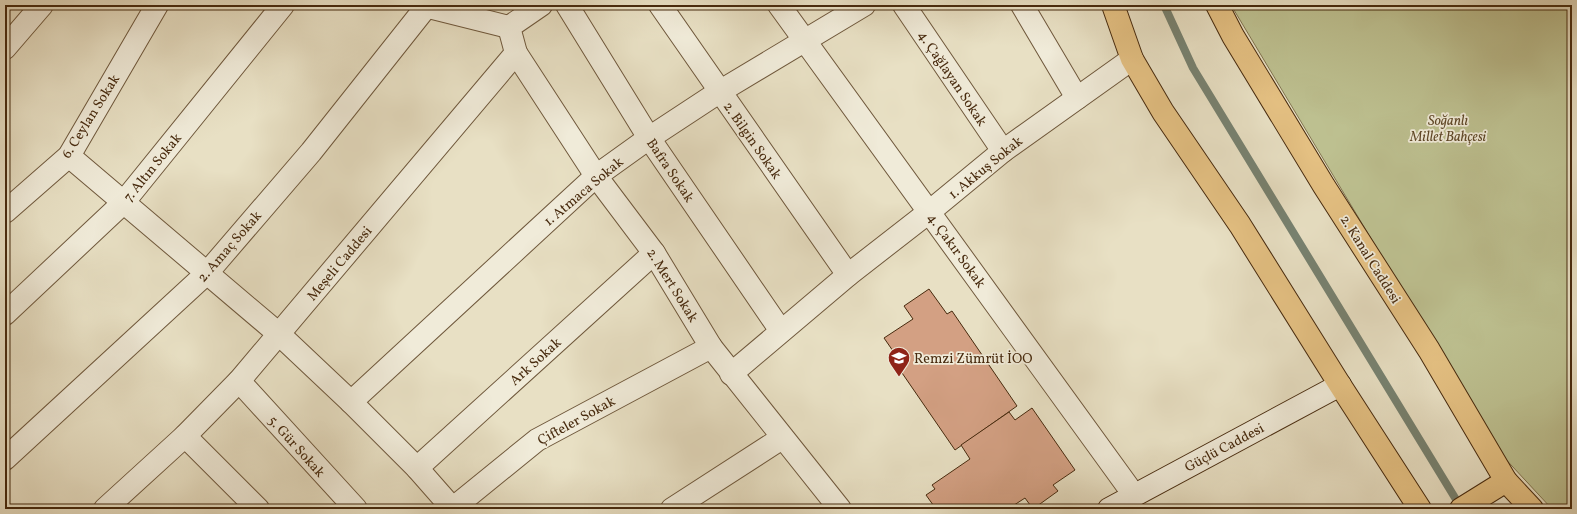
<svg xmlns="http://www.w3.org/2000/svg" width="1577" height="514" font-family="Vollkorn,serif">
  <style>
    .green { fill: #bdc090; stroke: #82754f }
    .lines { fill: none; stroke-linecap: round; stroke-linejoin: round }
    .stream { stroke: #778271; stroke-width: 8 }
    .building { fill: #d3a083; stroke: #472a0e }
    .street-casing { stroke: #6f583c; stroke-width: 24 }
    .secondary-casing { stroke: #472a0e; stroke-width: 24 }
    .primary-casing { stroke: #472a0e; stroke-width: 24 }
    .street { stroke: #f0ebd9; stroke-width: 22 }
    .secondary { stroke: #f0ebd9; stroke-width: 22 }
    .primary { stroke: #e4c082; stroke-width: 22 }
    .labels { text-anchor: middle; stroke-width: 3.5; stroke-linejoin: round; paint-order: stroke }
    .street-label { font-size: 14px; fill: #472a0e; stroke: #f0ebd9 }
    .park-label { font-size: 14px; font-style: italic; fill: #5f4828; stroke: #f0ebd9 }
    .poi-label { font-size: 14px; fill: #472a0e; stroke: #f0ebd9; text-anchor: start }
  </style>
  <rect width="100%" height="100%" fill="#e8e0c4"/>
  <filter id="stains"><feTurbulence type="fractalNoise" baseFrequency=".005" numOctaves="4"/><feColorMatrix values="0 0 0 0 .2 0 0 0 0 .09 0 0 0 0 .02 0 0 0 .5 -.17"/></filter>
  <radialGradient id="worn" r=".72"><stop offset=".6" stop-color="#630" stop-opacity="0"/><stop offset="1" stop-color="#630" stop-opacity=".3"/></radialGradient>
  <path class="green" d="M1231,5H1572V509H1552L1499,452Z"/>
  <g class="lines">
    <path class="stream" d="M1164,5L1193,68L1460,506"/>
  </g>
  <g class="building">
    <path d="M929,289L947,314L952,311L1017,406L955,450L889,354L893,351L884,338L913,319L904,306Z"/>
    <path d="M1032,408L1075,470L1053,485L1058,491L1033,509L1025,498L1008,509H936L926,495L935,489L932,485L970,459L961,445L1009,412L1015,420Z"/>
  </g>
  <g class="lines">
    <g class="street-casing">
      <g id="street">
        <path d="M421,5L509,27"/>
        <path d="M567,5L649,138L781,331"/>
        <path d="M660,5L848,275"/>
        <path d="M779,5L1134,495"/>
        <path d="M904,5L1003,151"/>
        <path d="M1022,5L1077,98"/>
        <path d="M5,48L42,5"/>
        <path d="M516,53L596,176L654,253L711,347L840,509"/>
        <path d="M69,156L280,335L351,402L417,468L453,509"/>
        <path d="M5,212L69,156L157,5"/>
        <path d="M5,314L123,203L283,5"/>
        <path d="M731,374L848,275L929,212L1003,151L1132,59"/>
        <path d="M239,381L356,509"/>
        <path d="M351,402L596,176L649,138L719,92L864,5"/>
        <path d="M185,436L258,509"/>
        <path d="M5,459L207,273L311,152L426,7"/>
        <path d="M417,468L654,253"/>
        <path d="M105,509L185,436L239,381L516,53L509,27L541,5"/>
        <path d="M452,509L537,440L711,347"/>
        <path d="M672,509L782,438"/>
      </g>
    </g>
    <g class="secondary-casing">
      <path id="secondary" d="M1109,509L1340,385"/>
    </g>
    <g class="primary-casing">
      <g id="primary">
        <path d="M1113,5L1132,59L1163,112L1240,225L1340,385L1420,509"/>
        <path d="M1217,5L1233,36L1324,186L1429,350L1506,481L1532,509"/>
        <path d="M1461,509L1506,481"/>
      </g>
    </g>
    <use href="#street" class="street"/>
    <use href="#secondary" class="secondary"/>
    <use href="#primary" class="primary"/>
  </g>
  <defs>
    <g id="school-pin" transform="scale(1.15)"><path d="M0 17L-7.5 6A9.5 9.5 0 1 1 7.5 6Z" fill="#8f2418" stroke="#f0ebd9"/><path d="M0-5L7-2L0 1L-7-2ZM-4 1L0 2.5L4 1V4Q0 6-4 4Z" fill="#fff"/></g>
  </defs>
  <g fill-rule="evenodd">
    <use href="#school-pin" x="899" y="358"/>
  </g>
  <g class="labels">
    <g class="street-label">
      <text transform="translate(953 78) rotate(56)" y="5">4. Çağlayan Sokak</text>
      <text transform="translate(90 116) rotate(-58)" y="5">6. Ceylan Sokak</text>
      <text transform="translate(753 140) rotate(55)" y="5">2. Bilgin Sokak</text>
      <text transform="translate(152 167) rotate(-51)" y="5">7. Altın Sokak</text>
      <text transform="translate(985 167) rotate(-39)" y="5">1. Akkuş Sokak</text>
      <text transform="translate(671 170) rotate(56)" y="5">Bafra Sokak</text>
      <text transform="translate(583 191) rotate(-40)" y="5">1. Atmaca Sokak</text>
      <text transform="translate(229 246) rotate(-49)" y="5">2. Amaç Sokak</text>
      <text transform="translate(957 250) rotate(54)" y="5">4. Çakır Sokak</text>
      <text transform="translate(1371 259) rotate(58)" y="5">2. Kanal Caddesi</text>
      <text transform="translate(339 263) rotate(-50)" y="5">Meşeli Caddesi</text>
      <text transform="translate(673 285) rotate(58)" y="5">2. Mert Sokak</text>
      <text transform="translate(535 361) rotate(-42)" y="5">Ark Sokak</text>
      <text transform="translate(576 420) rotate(-29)" y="5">Çifteler Sokak</text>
      <text transform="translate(297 446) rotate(48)" y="5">5. Gür Sokak</text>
      <text transform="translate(1224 447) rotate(-28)" y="5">Güçlü Caddesi</text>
    </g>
    <g class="park-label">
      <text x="1448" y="125">Soğanlı<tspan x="1448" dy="16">Millet Bahçesi</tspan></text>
    </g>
    <g class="poi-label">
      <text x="914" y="363">Remzi Zümrüt İOO</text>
    </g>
  </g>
  <rect width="1577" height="514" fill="none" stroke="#e8e0c4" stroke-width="20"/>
  <rect x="6" y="6" width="1565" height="502" fill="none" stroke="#472a0e" stroke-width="2"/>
  <rect x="10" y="10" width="1557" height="494" fill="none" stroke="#472a0e"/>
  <rect width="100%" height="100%" filter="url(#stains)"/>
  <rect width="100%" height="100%" fill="url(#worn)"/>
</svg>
